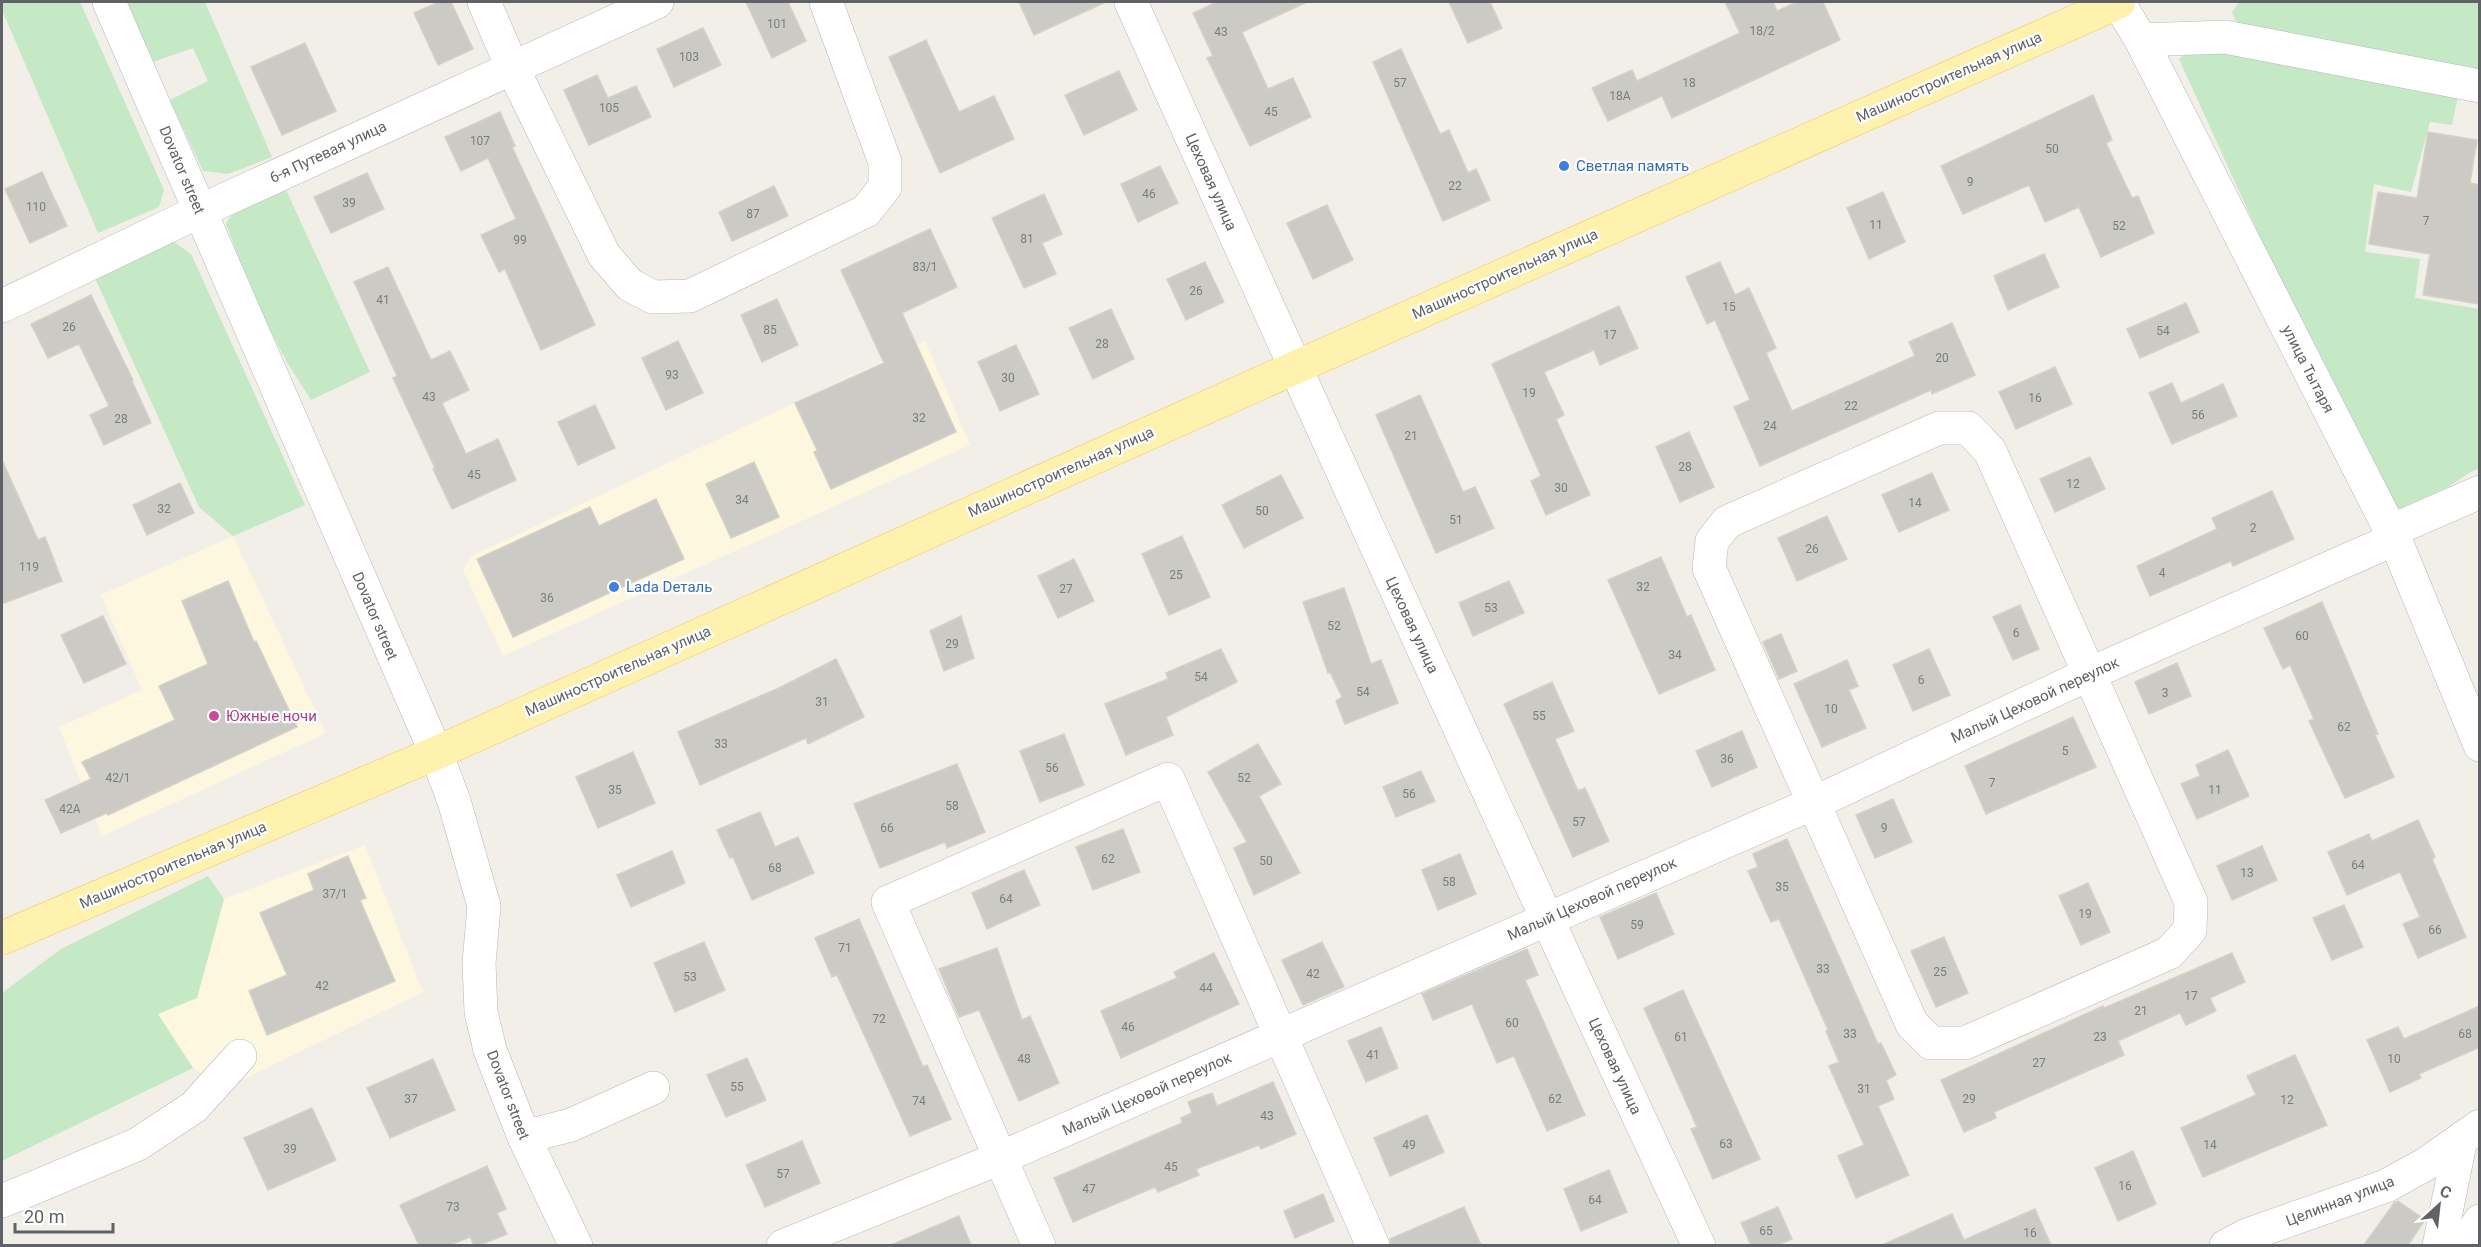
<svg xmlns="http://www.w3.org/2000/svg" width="2481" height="1247" font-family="Roboto,sans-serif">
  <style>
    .commercial { fill: #fef7e0 }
    .green { fill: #c5e8c5 }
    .building { fill: #cccac5; stroke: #d6d1c6; stroke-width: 1.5 }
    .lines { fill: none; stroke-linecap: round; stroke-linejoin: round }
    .minor-casing { stroke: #b5b8bc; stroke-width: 34 }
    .major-casing { stroke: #f2c960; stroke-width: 34 }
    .minor { stroke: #fff; stroke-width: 33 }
    .major { stroke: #fff2af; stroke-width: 33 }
    .shop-dot { fill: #3f7fe0; stroke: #fff; stroke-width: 2 }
    .hotel-dot { fill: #d1479c; stroke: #fff; stroke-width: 2 }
    .labels { text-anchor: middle; stroke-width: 4.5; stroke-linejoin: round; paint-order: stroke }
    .number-label { font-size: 12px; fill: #7a7d7f }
    .street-label { font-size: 15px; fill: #5f6368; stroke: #fff }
    .shop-label { font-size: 15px; fill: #366cbe; stroke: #fff; text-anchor: start }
    .hotel-label { font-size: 15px; fill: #b23c85; stroke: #fff; text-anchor: start }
  </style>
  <rect width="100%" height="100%" fill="#f1efe8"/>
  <g class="commercial">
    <path d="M925,341L970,445L503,656L463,570L472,556Z"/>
    <path d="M233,536L326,733L102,836L59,727L142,690L101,595Z"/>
    <path d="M365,845L423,992L225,1088L193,1068L157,1013L197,997L224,899Z"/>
  </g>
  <g class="green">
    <path d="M2,2H80L164,190L159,207L98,233L2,10Z"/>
    <path d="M124,2H205L272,157L228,174L203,171L170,100L208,81L193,48L153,62Z"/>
    <path d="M2239,2H2479V73L2246,30L2236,21L2232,12Z"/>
    <path d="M2195,46L2458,96L2452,125L2430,122L2411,192L2374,184L2365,252L2420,259L2415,298L2479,309V469L2472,471L2448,487L2399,509L2389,507L2306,338L2179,59Z"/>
    <path d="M285,188L370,372L311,400L288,364L258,308L226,224L232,213Z"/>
    <path d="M171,240L191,254L305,505L233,536L199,507L95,278Z"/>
    <path d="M208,876L224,899L197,998L158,1014L193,1068L2,1161V993L61,949Z"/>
  </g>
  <g class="building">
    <path d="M439,2H451L473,49L438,65L414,13Z"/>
    <path d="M746,2H788L806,41L772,58Z"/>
    <path d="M1019,2H1106L1034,35Z"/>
    <path d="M1217,2H1307L1242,32L1268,89L1293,78L1311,117L1250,146L1207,58L1213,56L1193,13Z"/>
    <path d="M1449,2H1490L1502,28L1468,43Z"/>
    <path d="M1725,2H1773L1777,11L1797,2H1823L1840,40L1672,118L1662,96L1608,121L1592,88L1632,70L1637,81L1740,33Z"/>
    <path d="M703,28L721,65L674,87L657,49Z"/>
    <path d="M926,40L959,112L994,96L1014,139L940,173L889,57Z"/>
    <path d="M305,43L336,111L282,135L251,67Z"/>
    <path d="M1401,49L1440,134L1449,130L1468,173L1476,169L1490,200L1443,221L1373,62Z"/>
    <path d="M1119,71L1137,110L1084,135L1065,95Z"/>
    <path d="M597,75L608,98L636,86L651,117L589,145L564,90Z"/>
    <path d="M2093,95L2112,140L2106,143L2132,198L2138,196L2154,233L2101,257L2079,207L2045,222L2029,185L1963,214L1941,166Z"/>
    <path d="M500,112L515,146L512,147L595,325L541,350L505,269L499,272L481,235L516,219L488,158L461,171L445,137Z"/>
    <path d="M2428,132L2477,140L2470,183L2480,185V304L2423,295L2430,254L2369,244L2378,192L2417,198Z"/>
    <path d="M1160,166L1178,203L1138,222L1121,184Z"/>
    <path d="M42,172L67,226L30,243L5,189Z"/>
    <path d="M367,173L384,209L331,233L314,197Z"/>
    <path d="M774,186L788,216L732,241L719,212Z"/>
    <path d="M1883,192L1905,242L1869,259L1847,208Z"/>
    <path d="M1044,194L1062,234L1042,243L1056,274L1024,288L992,218Z"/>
    <path d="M1327,205L1353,260L1313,279L1287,223Z"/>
    <path d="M930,229L957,287L902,313L956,432L831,489L814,452L817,450L795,403L884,363L841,270Z"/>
    <path d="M2044,254L2059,287L2008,310L1994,276Z"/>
    <path d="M1205,262L1224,302L1186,320L1167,279Z"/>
    <path d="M1720,262L1735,295L1749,288L1776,348L1766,353L1792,411L1915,356L1909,342L1952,323L1975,375L1932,394L1931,390L1760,466L1734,407L1750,400L1715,320L1707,324L1686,277Z"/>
    <path d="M388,267L431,360L450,351L469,390L442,403L466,454L498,439L516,480L452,509L433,469L435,468L393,378L397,376L354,282Z"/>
    <path d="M91,295L133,380L132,381L151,423L104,445L90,415L109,406L79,344L48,358L31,324Z"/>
    <path d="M777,299L798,345L762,362L741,315Z"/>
    <path d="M2186,303L2199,332L2140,358L2127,329Z"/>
    <path d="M1619,306L1638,348L1600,365L1594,350L1544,372L1564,415L1556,419L1590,495L1546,515L1531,481L1541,476L1492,364Z"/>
    <path d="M1111,309L1134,359L1093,379L1069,328Z"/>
    <path d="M678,341L703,393L666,410L642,358Z"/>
    <path d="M1016,345L1039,394L1000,411L978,362Z"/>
    <path d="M2055,367L2072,404L2016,429L1999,392Z"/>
    <path d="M2172,383L2181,403L2223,384L2237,416L2172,444L2149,393Z"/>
    <path d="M1420,395L1463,492L1475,487L1494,528L1436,553L1376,415Z"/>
    <path d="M595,405L615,448L578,465L558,422Z"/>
    <path d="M1689,432L1714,487L1680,502L1656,447Z"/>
    <path d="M2090,457L2105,489L2055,512L2040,479Z"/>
    <path d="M2,460L38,540L45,537L62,581L2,604Z"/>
    <path d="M754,462L779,517L731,538L706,484Z"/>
    <path d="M1932,473L1949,510L1899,532L1882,495Z"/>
    <path d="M1281,475L1303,518L1244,548L1222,505Z"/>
    <path d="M180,483L194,513L147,535L133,505Z"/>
    <path d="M2272,491L2294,539L2233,566L2231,561L2150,596L2137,566L2217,529L2212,518Z"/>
    <path d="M656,499L684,559L513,637L477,559L590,507L599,526Z"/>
    <path d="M1827,516L1847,559L1797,581L1778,538Z"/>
    <path d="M1182,536L1210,597L1169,615L1142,554Z"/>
    <path d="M1661,557L1687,617L1691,615L1715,670L1659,694L1608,580Z"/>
    <path d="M1074,559L1094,601L1058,618L1038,576Z"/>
    <path d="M228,581L254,642L256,641L297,727L108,815L107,813L61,833L45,800L91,779L82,762L175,720L159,686L208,664L182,601Z"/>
    <path d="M1509,581L1524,613L1473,636L1459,603Z"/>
    <path d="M1344,588L1371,664L1381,660L1398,703L1345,724L1336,701L1342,697L1330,672L1328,673L1303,602Z"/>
    <path d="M2322,602L2378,734L2375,735L2394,777L2345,798L2309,721L2314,719L2290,665L2283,669L2264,628Z"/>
    <path d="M2020,605L2039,649L2013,660L1993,617Z"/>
    <path d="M103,616L126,664L84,683L61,635Z"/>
    <path d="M961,616L974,658L944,671L930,631Z"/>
    <path d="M1781,634L1797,671L1779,679L1763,642Z"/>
    <path d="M1221,649L1237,682L1166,717L1173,735L1126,755L1105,704L1168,679L1166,673Z"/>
    <path d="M1929,649L1950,695L1913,711L1893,665Z"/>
    <path d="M836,659L864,717L808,744L806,738L700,785L678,732L781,687Z"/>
    <path d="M1847,660L1858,686L1849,690L1866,728L1822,747L1794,684Z"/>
    <path d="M2177,663L2191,696L2149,714L2135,682Z"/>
    <path d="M1552,682L1574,731L1555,739L1578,791L1585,788L1609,841L1573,857L1504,704Z"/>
    <path d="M2073,717L2096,767L1986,814L1965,766Z"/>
    <path d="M1742,731L1757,767L1712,787L1696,751Z"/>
    <path d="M1064,734L1084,785L1040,802L1020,751Z"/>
    <path d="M1258,744L1281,784L1259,796L1300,873L1254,895L1234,848L1247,842L1208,772Z"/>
    <path d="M2228,750L2249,796L2197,819L2181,784L2200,776L2196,765Z"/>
    <path d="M633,752L655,803L598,828L576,777Z"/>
    <path d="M957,764L985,832L947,848L945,842L880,868L854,804Z"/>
    <path d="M1421,771L1435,801L1396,817L1383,787Z"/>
    <path d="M1893,799L1912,842L1875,858L1856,815Z"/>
    <path d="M760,812L775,847L798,837L814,873L752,900L733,857L730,858L717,830Z"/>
    <path d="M2418,820L2435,857L2432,859L2466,937L2418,958L2403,924L2420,917L2400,872L2347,895L2328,852L2369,834L2372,841Z"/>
    <path d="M1123,829L1140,872L1093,890L1076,847Z"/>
    <path d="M1787,839L1878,1044L1881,1043L1896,1075L1886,1080L1894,1099L1878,1106L1909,1175L1856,1198L1838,1156L1864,1145L1829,1066L1839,1062L1826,1031L1828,1030L1779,919L1771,922L1748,871L1758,867L1753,854Z"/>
    <path d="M2262,846L2277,880L2232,900L2217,866Z"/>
    <path d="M672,851L685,883L631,907L617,875Z"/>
    <path d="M1460,854L1476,894L1438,910L1422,870Z"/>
    <path d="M348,856L366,898L360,900L395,981L267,1035L249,991L287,975L260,913L314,890L308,874Z"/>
    <path d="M1024,870L1040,905L987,929L972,893Z"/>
    <path d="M2088,883L2110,932L2081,945L2059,896Z"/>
    <path d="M1656,893L1674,934L1618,959L1600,917Z"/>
    <path d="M2344,905L2363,947L2332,960L2313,918Z"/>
    <path d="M859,919L923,1067L927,1065L951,1119L910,1136L837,975L832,977L815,938Z"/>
    <path d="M1944,937L1968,993L1936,1007L1911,951Z"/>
    <path d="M704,942L725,990L675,1012L654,963Z"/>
    <path d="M1322,942L1344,987L1303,1005L1282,960Z"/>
    <path d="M997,948L1022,1020L1030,1016L1059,1083L1019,1101L979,1010L959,1017L939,969Z"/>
    <path d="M1527,949L1538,975L1525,980L1585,1115L1547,1131L1514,1056L1497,1063L1472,1004L1433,1020L1422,994Z"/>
    <path d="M1214,953L1239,1004L1121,1058L1101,1011L1177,978L1174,972Z"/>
    <path d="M2232,953L2245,982L2210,998L2216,1011L2186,1025L2180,1013L2118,1041L2124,1055L1994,1112L1996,1118L1964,1132L1941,1080L2103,1006L2104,1008Z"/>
    <path d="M1683,990L1760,1159L1713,1179L1691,1129L1697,1127L1644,1008Z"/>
    <path d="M2480,1006V1047L2419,1074L2421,1078L2390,1092L2367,1040L2398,1027L2404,1039Z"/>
    <path d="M1381,1027L1398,1068L1366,1082L1348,1041Z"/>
    <path d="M2295,1055L2327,1125L2203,1177L2181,1128L2256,1095L2247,1076Z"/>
    <path d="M747,1058L766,1100L726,1117L707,1075Z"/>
    <path d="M433,1059L455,1110L390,1138L367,1088Z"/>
    <path d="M1273,1082L1296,1134L1261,1149L1259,1145L1196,1169L1199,1175L1158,1192L1155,1187L1073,1222L1054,1178L1182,1123L1181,1118L1192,1113L1188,1102L1212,1093L1217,1106Z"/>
    <path d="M312,1108L336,1160L268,1190L244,1138Z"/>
    <path d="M1427,1115L1444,1152L1390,1176L1374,1138Z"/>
    <path d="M802,1141L820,1183L765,1207L746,1165Z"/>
    <path d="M2133,1151L2156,1204L2118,1221L2095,1168Z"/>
    <path d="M487,1166L506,1209L497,1213L507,1234L480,1245H474L470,1237L450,1245H419L400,1205Z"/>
    <path d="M1609,1170L1627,1212L1581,1231L1564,1189Z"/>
    <path d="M1323,1194L1334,1221L1295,1238L1284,1211Z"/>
    <path d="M2398,1201L2425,1220L2408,1245H2364L2394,1203Z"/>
    <path d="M1464,1207L1481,1245H1391L1390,1239Z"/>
    <path d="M1778,1207L1792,1239L1777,1245H1751L1741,1223Z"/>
    <path d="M2035,1209L2051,1245H1882L1952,1214L1964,1240Z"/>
    <path d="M959,1216L971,1245H891Z"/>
  </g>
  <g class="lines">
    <g class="minor-casing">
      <g id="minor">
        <path d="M109,2L436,753L454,801L484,906L479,963L481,1012L490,1050L524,1137L576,1246"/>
        <path d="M484,2L512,67L604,255L630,285L653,297L690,296L866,211L885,187V162L826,2"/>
        <path d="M1131,2C1317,418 1506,833 1699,1246"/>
        <path d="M2118,2L2141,40L2395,539L2480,745"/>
        <path d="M2141,40L2225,37L2480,86"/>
        <path d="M2,306L200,211L657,2"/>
        <path d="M1939,428H1968L1990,451L2191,902L2190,930L2169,953L1965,1043H1931L1912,1024L1709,568L1712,541L1727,522Z"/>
        <path d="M2391,531L2480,492"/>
        <path d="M524,1137L571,1125L653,1088"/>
        <path d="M2,1201L138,1144L194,1107L240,1056"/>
        <path d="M783,1246L1000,1158L1814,803L2089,674L2395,539"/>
        <path d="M1039,1246L888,902L1168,779L1373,1246"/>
        <path d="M2226,1246L2247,1235L2386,1186L2426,1164L2480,1126"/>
        <path d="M2439,1246L2461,1139"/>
        <path d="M2463,1246L2480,1221"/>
      </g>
    </g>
    <g class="major-casing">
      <path id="major" d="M2,938L436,753L1294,368L2119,2"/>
    </g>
    <use href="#minor" class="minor"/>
    <use href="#major" class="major"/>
  </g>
  <g class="shop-dot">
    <circle cx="1564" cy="166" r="6"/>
    <circle cx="614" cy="587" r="6"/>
  </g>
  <circle class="hotel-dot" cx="214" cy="716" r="6"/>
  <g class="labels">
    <g class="number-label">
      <text x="777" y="28">101</text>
      <text x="1762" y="35">18/2</text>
      <text x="1221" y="36">43</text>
      <text x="689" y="61">103</text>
      <text x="1400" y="87">57</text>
      <text x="1689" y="87">18</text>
      <text x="1620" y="100">18А</text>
      <text x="609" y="112">105</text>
      <text x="1271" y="116">45</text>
      <text x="480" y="145">107</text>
      <text x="2052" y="153">50</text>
      <text x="1970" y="186">9</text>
      <text x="1455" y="190">22</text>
      <text x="1149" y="198">46</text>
      <text x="349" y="207">39</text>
      <text x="36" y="211">110</text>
      <text x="753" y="218">87</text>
      <text x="2426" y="225">7</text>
      <text x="1876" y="229">11</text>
      <text x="2119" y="230">52</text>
      <text x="1027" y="243">81</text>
      <text x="520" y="244">99</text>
      <text x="925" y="271">83/1</text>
      <text x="1196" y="295">26</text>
      <text x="383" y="304">41</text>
      <text x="1729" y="311">15</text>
      <text x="69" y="331">26</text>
      <text x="770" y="334">85</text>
      <text x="2163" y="335">54</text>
      <text x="1610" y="339">17</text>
      <text x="1102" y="348">28</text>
      <text x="1942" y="362">20</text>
      <text x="672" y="379">93</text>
      <text x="1008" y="382">30</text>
      <text x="1529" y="397">19</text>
      <text x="429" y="401">43</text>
      <text x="2035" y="402">16</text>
      <text x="1851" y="410">22</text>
      <text x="2198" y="419">56</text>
      <text x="919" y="422">32</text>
      <text x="121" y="423">28</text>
      <text x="1770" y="430">24</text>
      <text x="1411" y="440">21</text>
      <text x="1685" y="471">28</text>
      <text x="474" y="479">45</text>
      <text x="2073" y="488">12</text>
      <text x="1561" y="492">30</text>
      <text x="742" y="504">34</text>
      <text x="1915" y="507">14</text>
      <text x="164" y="513">32</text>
      <text x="1262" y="515">50</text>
      <text x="1456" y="524">51</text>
      <text x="2253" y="532">2</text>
      <text x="1812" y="553">26</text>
      <text x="29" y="571">119</text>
      <text x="2162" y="577">4</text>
      <text x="1176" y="579">25</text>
      <text x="1643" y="591">32</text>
      <text x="1066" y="593">27</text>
      <text x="547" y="602">36</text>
      <text x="1491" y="612">53</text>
      <text x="1334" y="630">52</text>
      <text x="2016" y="637">6</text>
      <text x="2302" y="640">60</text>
      <text x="952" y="648">29</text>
      <text x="1675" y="659">34</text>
      <text x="1201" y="681">54</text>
      <text x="1921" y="684">6</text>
      <text x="1363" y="696">54</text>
      <text x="2165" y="697">3</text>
      <text x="822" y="706">31</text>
      <text x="1831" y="713">10</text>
      <text x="1539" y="720">55</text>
      <text x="2344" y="731">62</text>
      <text x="721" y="748">33</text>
      <text x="2065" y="755">5</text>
      <text x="1727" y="763">36</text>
      <text x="1052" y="772">56</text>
      <text x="118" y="782">42/1</text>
      <text x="1244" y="782">52</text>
      <text x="1992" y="787">7</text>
      <text x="615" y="794">35</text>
      <text x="2215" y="794">11</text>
      <text x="1409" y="798">56</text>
      <text x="952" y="810">58</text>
      <text x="70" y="813">42А</text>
      <text x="1579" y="826">57</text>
      <text x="887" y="832">66</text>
      <text x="1884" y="832">9</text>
      <text x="1108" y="863">62</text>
      <text x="1266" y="865">50</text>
      <text x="2358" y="869">64</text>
      <text x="775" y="872">68</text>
      <text x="2247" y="877">13</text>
      <text x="1449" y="886">58</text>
      <text x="1782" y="891">35</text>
      <text x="335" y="898">37/1</text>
      <text x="1006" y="903">64</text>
      <text x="2085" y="918">19</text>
      <text x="1637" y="929">59</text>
      <text x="2435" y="934">66</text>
      <text x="845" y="952">71</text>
      <text x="1823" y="973">33</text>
      <text x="1940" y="976">25</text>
      <text x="1313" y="978">42</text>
      <text x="690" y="981">53</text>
      <text x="322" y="990">42</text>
      <text x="1206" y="992">44</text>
      <text x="2191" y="1000">17</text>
      <text x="2141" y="1015">21</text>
      <text x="879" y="1023">72</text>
      <text x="1512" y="1027">60</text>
      <text x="1128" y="1031">46</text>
      <text x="1850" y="1038">33</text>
      <text x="2465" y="1038">68</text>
      <text x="1681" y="1041">61</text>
      <text x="2100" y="1041">23</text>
      <text x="1373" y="1059">41</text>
      <text x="1024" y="1063">48</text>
      <text x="2394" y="1063">10</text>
      <text x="2039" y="1067">27</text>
      <text x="737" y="1091">55</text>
      <text x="1864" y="1093">31</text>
      <text x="411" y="1103">37</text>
      <text x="1555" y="1103">62</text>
      <text x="1969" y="1103">29</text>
      <text x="2287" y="1104">12</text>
      <text x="919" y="1105">74</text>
      <text x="1267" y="1120">43</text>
      <text x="1726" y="1148">63</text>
      <text x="1409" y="1149">49</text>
      <text x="2210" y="1149">14</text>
      <text x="290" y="1153">39</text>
      <text x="1171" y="1171">45</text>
      <text x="783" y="1178">57</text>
      <text x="2125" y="1190">16</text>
      <text x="1089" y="1193">47</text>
      <text x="1595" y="1204">64</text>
      <text x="453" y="1211">73</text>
      <text x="1766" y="1235">65</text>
      <text x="2030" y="1237">16</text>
    </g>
    <g class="street-label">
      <text transform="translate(1949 77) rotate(-24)" y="5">Машиностроительная улица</text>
      <text transform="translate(328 152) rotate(-25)" y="5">6-я Путевая улица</text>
      <text transform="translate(182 170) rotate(67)" y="5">Dovator street</text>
      <text transform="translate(1211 182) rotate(66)" y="5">Цеховая улица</text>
      <text transform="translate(1505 274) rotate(-24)" y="5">Машиностроительная улица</text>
      <text transform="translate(2308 369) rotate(63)" y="5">улица Тытаря</text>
      <text transform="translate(1061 472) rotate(-24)" y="5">Машиностроительная улица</text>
      <text transform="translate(375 616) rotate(67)" y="5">Dovator street</text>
      <text transform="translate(1412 625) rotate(65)" y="5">Цеховая улица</text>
      <text transform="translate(618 671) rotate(-24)" y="5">Машиностроительная улица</text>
      <text transform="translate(2035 700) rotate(-25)" y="5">Малый Цеховой переулок</text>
      <text transform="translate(173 865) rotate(-23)" y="5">Машиностроительная улица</text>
      <text transform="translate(1592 899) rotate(-24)" y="5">Малый Цеховой переулок</text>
      <text transform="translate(1615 1066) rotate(65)" y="5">Цеховая улица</text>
      <text transform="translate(1147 1094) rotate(-24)" y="5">Малый Цеховой переулок</text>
      <text transform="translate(508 1095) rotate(69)" y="5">Dovator street</text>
      <text transform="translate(2340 1201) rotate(-21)" y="5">Целинная улица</text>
    </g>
    <g class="shop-label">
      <text x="1576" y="171">Светлая память</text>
      <text x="626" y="592">Lada Dеталь</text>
    </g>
    <g class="hotel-label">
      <text x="226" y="721">Южные ночи</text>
    </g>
  </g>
  <rect width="2481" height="1247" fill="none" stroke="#5f6368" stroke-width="6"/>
  <g transform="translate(2439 1205) rotate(27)" stroke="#ffffff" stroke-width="4.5" paint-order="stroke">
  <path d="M0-4.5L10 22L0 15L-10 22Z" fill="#5f6368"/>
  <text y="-9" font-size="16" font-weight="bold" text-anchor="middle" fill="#5f6368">С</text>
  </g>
  <path d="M15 1223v9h98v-9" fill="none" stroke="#5f6368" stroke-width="3"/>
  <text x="24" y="1223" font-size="18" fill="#5f6368" stroke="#ffffff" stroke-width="4.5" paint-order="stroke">20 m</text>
</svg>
